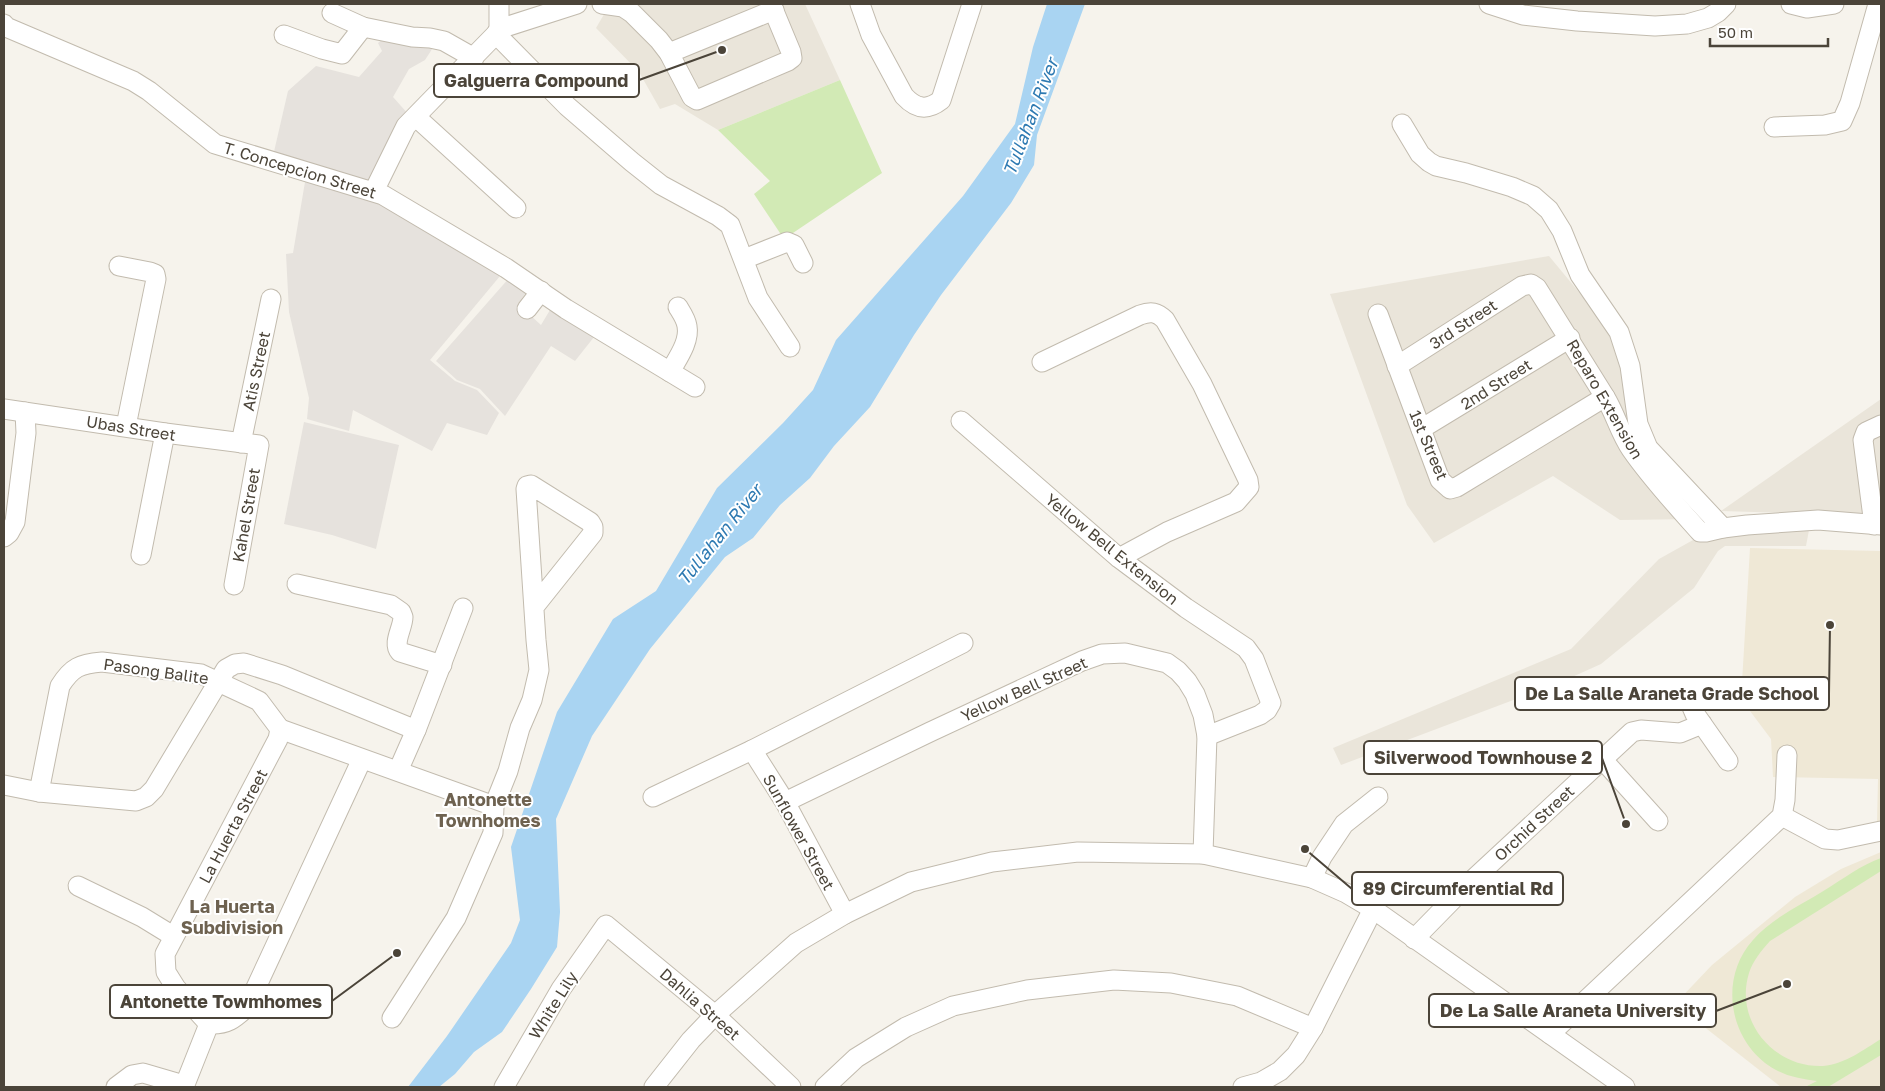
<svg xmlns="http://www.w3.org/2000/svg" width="1885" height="1091" font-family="'Golos Text',sans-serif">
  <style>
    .residential { fill: #eae5da }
    .industrial { fill: #e6e2dd }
    .education { fill: #efe8d6 }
    .green { fill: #d2eab5 }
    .water { fill: #a9d4f2 }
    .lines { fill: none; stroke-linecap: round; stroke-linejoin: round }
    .minor-casing { stroke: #c2bbae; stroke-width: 21 }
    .minor { stroke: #fff; stroke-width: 19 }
    .labels { text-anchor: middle; stroke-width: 4; stroke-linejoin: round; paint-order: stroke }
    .street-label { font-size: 16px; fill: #4b4439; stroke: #fff }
    .water-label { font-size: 18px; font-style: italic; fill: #2e7ab2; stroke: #fff }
    .neighbourhood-label { font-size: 18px; font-weight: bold; fill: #6e6250; stroke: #fff }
    .leader { fill: none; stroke: #4b4439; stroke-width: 2 }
    .callout-dot { fill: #4b4439; stroke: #fff; stroke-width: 2 }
    .callout { fill: #fff; stroke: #4b4439; stroke-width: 2 }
    .callout-label { font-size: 18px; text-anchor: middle; font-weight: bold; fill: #4b4439 }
  </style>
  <rect width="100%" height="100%" fill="#f6f3ec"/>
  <g class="residential">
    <path d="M610,4H805L840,80L718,130L675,104L660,109L639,72L596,28Z"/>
    <path d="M1549,256L1597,314L1619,353L1628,421L1647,462L1695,519L1620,520L1553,476L1434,543L1407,505L1330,294Z"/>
    <path d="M1881,399V521L1786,513L1721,511Z"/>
    <path d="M1711,530H1809L1806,546H1725L1718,551L1694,588L1601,664L1561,682L1341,765L1333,748L1571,649L1659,559Z"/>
  </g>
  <g class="industrial">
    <path d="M392,32L434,46L425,60L409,69L393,97L409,115L375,187L273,156L288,91L316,66L359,77L382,51L378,43Z"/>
    <path d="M305,182L371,195L505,270L430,360L455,381L477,390L499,413L487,435L447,423L432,451L353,410L349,431L307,419L309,398L289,312L286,254L293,253Z"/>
    <path d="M510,277L527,291L518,304L541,325L550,310L563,311L598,332L575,361L551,346L505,416L480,389L457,380L436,361Z"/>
    <path d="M304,422L399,445L376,549L332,535L284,524Z"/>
  </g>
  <g class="education">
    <path d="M1750,548L1881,551V823H1877L1878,779L1773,777L1771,739L1741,699Z"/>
    <path d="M1881,852V1087H1781L1675,1004L1712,965L1795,897L1841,869Z"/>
  </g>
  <g class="green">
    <path d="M840,80L882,173L784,239L754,194L770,181L718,130Z"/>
    <path d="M1881,858V871L1770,941C1761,951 1753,961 1749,973C1734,1021 1774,1068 1823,1066C1845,1064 1863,1050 1881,1039V1055L1828,1087H1805L1817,1081C1802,1079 1789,1077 1776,1070C1730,1045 1717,980 1753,940C1772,918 1801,905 1825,890C1843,879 1861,865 1881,858Z"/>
  </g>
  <path class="water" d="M1047,4H1085L1037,135L1034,165L1011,203L941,295L914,335L870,407L834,446L810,478L780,505L753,538L725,557L650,649L592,736L556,819L560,912L557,947L531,989L502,1032L474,1052L455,1074L439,1087H408L447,1036L511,943L520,920L511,847L557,712L613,619L656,591L717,488L783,423L813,390L836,340L963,196L1015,124L1033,47Z"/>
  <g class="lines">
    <g class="minor-casing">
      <g id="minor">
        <path d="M602,4L623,7L632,13L659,40L669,53L692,97L697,100L788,61L792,58L791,52L771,4"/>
        <path d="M860,4L871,35L904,96C916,109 927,111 941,100L972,4"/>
        <path d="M1489,4L1523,15L1577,21L1655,26L1687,24L1708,18L1718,12L1726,4"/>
        <path d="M1791,4L1807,8L1834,4"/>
        <path d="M332,13L363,27L412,37L430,38L444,41L474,58"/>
        <path d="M4,24L6,27L133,81L149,91L215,144L383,195L506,268L566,309L695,387"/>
        <path d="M499,29L577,4"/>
        <path d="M496,34L567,106L632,162L661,185L718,216L730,225L758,298L790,347"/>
        <path d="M284,35L322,49L342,54L363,27"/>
        <path d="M669,53L774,10"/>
        <path d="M416,117L516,208"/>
        <path d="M1402,124L1420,154L1429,162L1436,166L1466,173L1512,187L1533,196L1549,210L1562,231L1580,275L1619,332L1630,366L1638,424L1648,448L1723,528"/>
        <path d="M1774,127L1825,125L1842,121L1850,103L1878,4"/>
        <path d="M374,191L406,126L496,34L499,29V4"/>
        <path d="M744,259L787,242L794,245L803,263"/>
        <path d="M119,266L150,272L155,274L156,279L126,426"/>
        <path d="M527,309L541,291"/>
        <path d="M1378,314L1440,480L1450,489L1457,487L1605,397"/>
        <path d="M1042,362L1140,315C1151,311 1157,312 1165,320L1202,384L1248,480L1249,487L1236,502L1167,532L1119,558"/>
        <path d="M1397,366L1522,286L1531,284L1537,288L1605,397C1615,413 1620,433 1631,449C1651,478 1676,505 1700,532H1706L1723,528L1747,525L1818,520L1881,525"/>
        <path d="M670,372C677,359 690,342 687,326C686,319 681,312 678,307"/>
        <path d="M4,409L165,433L259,445L234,585"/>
        <path d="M961,421L1119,558L1186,608L1246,648L1254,659L1271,703L1267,710L1260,715L1207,736"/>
        <path d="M1421,429L1570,338"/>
        <path d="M241,443L271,299"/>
        <path d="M1874,525L1863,440L1866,432L1881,425"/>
        <path d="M4,537L9,533L15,522L26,433L25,412"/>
        <path d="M141,555L165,433"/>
        <path d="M297,584L391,605L401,612L403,617C403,628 392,643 400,652L442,665"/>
        <path d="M1697,693L1692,707L1695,714L1728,761"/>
        <path d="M280,729L494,806"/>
        <path d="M752,750L785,802L845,914"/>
        <path d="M1602,759L1658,821"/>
        <path d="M398,771L416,730L463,608"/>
        <path d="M4,785L39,792L136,801L146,797L154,789L226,669L235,664L244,663L282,675L416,730"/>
        <path d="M39,792L60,686C72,667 80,664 102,662L201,674L259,701L280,729L278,739L165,954L166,972L176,988L209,1024C227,1025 234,1019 247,1007L362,759"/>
        <path d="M653,797L752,750L963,643"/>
        <path d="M785,802L930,732L1082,661L1102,654L1125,653L1167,663L1178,671L1187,681L1195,694L1203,715L1207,736L1203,854"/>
        <path d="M1782,816L1825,839L1838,840L1881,831"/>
        <path d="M1312,878L1322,857L1344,824L1378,797"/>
        <path d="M78,886L142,917L173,936"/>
        <path d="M1414,939L1465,887L1632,732L1641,730L1680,733L1702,724"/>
        <path d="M392,1018L456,918L493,833L494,806L508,771L520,728L532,700L539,670L536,640L526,489L527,486L531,485L590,522L593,527V533L534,607"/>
        <path d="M1550,1034L1782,816L1785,800L1787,755"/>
        <path d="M116,1087L132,1075L143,1073L184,1085"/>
        <path d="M184,1087L209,1024"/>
        <path d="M504,1087L561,989L606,925L715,1015L791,1087"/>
        <path d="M654,1087L691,1040L715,1015L796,943L845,914L911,882L992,862L1078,852L1203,854L1312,878L1346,893L1373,909L1625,1087"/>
        <path d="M825,1087L856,1058L906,1027L953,1006L1027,990L1114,980L1171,983L1237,996L1313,1028"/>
        <path d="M1243,1087L1261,1082L1280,1071L1296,1055L1313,1028L1373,909"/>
      </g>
    </g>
    <use href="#minor" class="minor"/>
  </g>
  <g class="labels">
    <g class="street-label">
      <text transform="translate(300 170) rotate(17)" y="6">T. Concepcion Street</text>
      <text transform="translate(1463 324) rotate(-33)" y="6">3rd Street</text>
      <text transform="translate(256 371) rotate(-78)" y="6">Atis Street</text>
      <text transform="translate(1496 384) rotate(-32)" y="6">2nd Street</text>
      <text transform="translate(1605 399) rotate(60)" y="6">Reparo Extension</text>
      <text transform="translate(131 428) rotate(9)" y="6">Ubas Street</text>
      <text transform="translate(1429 445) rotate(67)" y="6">1st Street</text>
      <text transform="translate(246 515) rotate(-80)" y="6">Kahel Street</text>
      <text transform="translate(1112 549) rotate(39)" y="6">Yellow Bell Extension</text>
      <text transform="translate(156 671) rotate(8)" y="6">Pasong Balite</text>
      <text transform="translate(1024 689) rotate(-24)" y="6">Yellow Bell Street</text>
      <text transform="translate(1534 823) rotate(-43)" y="6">Orchid Street</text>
      <text transform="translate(233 826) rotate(-62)" y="6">La Huerta Street</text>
      <text transform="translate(799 832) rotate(61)" y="6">Sunflower Street</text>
      <text transform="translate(700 1004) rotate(41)" y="6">Dahlia Street</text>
      <text transform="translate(553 1005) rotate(-58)" y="6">White Lily</text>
    </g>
    <g class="water-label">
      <text transform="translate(1031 117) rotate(-69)" y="6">Tullahan River</text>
      <text transform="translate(720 535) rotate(-51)" y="6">Tullahan River</text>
    </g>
    <g class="neighbourhood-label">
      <text x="488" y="806">Antonette<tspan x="488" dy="21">Townhomes</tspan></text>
      <text x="232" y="913">La Huerta<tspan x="232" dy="21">Subdivision</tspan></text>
    </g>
  </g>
  <path class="leader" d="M722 50L639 80M1830 625L1829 694M1626 824L1602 758M1305 849L1352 889M397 953L332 1001M1787 984L1716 1011"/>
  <g class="callout-dot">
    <circle cx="722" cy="50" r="5"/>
    <circle cx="1830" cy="625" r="5"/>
    <circle cx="1626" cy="824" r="5"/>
    <circle cx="1305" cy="849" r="5"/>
    <circle cx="397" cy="953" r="5"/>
    <circle cx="1787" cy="984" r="5"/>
  </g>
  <g class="callout">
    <rect x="434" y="64" width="205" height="33" rx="5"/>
    <rect x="1515" y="677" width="314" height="33" rx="5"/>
    <rect x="1364" y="741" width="238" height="33" rx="5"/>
    <rect x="1352" y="872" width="211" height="33" rx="5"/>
    <rect x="110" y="985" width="222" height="33" rx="5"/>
    <rect x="1429" y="994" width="287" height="33" rx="5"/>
  </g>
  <g class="callout-label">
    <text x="536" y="87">Galguerra Compound</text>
    <text x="1672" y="700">De La Salle Araneta Grade School</text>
    <text x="1483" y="764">Silverwood Townhouse 2</text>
    <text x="1458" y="895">89 Circumferential Rd</text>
    <text x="221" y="1008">Antonette Towmhomes</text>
    <text x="1573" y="1017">De La Salle Araneta University</text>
  </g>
  <rect width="1885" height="1091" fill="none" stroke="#4b4439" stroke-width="10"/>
  <path d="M1710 38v8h118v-8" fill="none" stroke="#4b4439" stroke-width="2.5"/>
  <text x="1718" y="38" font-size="15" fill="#4b4439" stroke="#ffffff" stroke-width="4" paint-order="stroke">50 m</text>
</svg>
